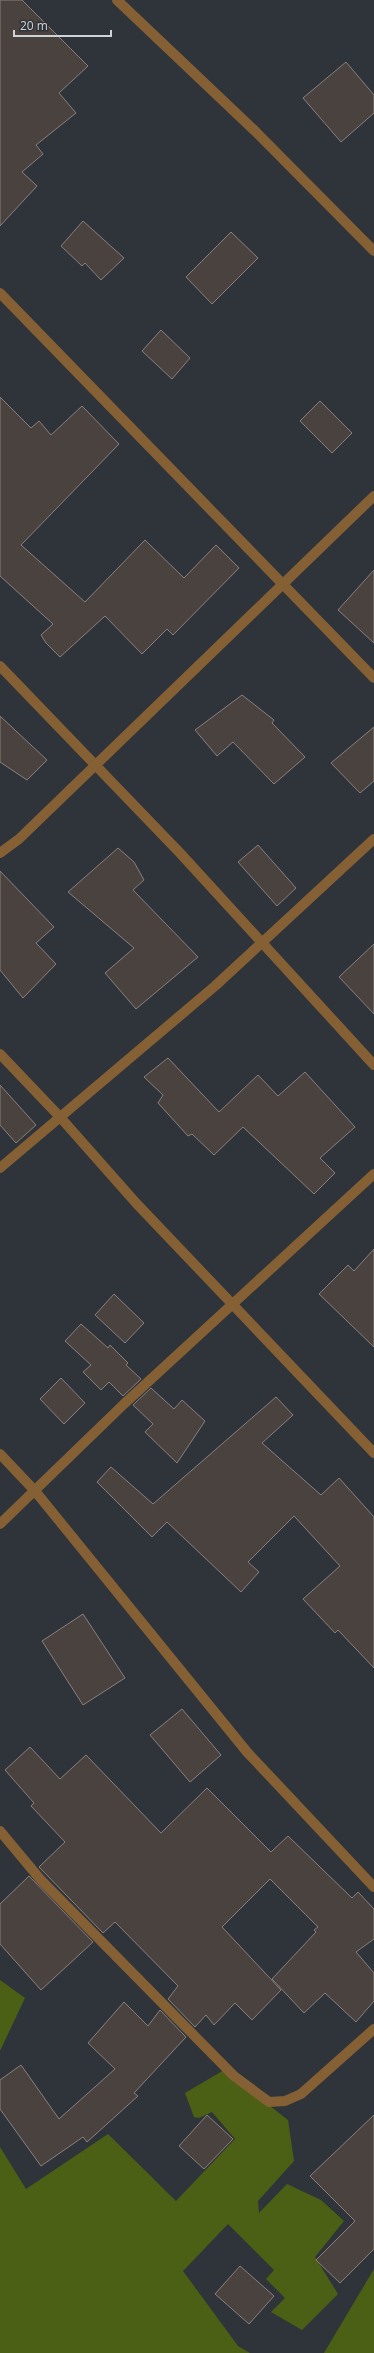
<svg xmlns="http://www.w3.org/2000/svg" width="374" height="2353" font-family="'Open Sans',sans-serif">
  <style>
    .green { fill: #4b6014 }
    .building { fill: #4a423f; stroke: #89807d }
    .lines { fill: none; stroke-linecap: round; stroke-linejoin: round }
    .street { stroke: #846034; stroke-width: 10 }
  </style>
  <rect width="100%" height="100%" fill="#2f343a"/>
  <g class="green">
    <path d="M0,1980L25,1998L0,2051Z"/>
    <path d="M224,2070L288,2120L294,2161L258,2201L259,2213L287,2184L321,2200L344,2221L315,2257L338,2294L302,2330L271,2312L285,2298L266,2279L274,2270L228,2224L183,2271L238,2346L250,2353H0V2147L26,2189L108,2134L176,2201L235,2139L212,2112L199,2118L194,2117L185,2093Z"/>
    <path d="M374,2269V2353H324Z"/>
  </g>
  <g class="building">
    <path d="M0,0H22L88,66L59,93L76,113L36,145L43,154L22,172L37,186L0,226Z"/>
    <path d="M346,62L374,95V113L341,142L303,98Z"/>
    <path d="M83,221L124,258L101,280L85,263L82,266L61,246Z"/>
    <path d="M231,232L258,258L212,304L186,277Z"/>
    <path d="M161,330L190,358L172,379L142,351Z"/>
    <path d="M0,397L31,428L39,421L51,435L82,406L119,444L21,545L85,602L145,540L184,578L216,545L239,568L173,635L167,629L142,654L105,616L60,657L46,643L41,635L53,624L0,576Z"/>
    <path d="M320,401L352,433L332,453L300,421Z"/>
    <path d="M374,570V643L338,610Z"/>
    <path d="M242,695L274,720L272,723L305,757L274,784L233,742L217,756L195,730Z"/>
    <path d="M0,716L47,760L27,780L0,762Z"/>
    <path d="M374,727V781L360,793L331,763Z"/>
    <path d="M258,845L296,888L277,906L238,862Z"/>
    <path d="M118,848L134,862L144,880L133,890L198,957L136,1009L105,973L134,948L68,892Z"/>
    <path d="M0,871L54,927L36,943L56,964L23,998L0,970Z"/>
    <path d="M374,944V1014L339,977Z"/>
    <path d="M168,1058L219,1112L258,1075L278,1096L305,1072L355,1127L320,1158L335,1173L314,1194L243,1127L214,1155L192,1134L188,1136L158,1103L163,1095L144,1077Z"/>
    <path d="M0,1085L36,1125L16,1143L0,1125Z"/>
    <path d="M374,1249V1347L319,1294L348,1265L354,1271Z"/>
    <path d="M114,1294L144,1323L125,1343L95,1315Z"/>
    <path d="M81,1324L108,1348L110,1345L128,1363L126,1365L141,1379L123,1396L109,1382L101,1390L83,1372L91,1365L65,1341Z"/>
    <path d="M61,1378L85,1403L64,1424L40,1399Z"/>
    <path d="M151,1388L174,1409L182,1400L205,1421L177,1463L145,1432L153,1424L133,1405Z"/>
    <path d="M276,1397L293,1415L262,1443L321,1495L339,1478L374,1517V1668L338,1630L335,1633L303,1599L340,1566L294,1516L248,1562L259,1572L241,1592L167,1522L152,1537L97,1482L111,1467L153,1504Z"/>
    <path d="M83,1614L125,1678L83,1705L42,1641Z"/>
    <path d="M182,1709L221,1755L190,1782L150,1735Z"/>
    <path d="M30,1747L60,1779L86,1755L161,1833L207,1788L271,1852L288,1836L352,1898L358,1892L374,1909V1939L356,1952L374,1973V2001L356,2022L325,1993L304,2013L272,1979L316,1932L314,1930L318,1927L270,1879L222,1927L281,1990L252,2020L235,2003L214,2025L206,2015L195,2027L168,1999L178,1986L115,1922L103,1933L39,1867L65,1842L31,1806L34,1803L5,1770Z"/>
    <path d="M29,1876L93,1942L41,1990L0,1944V1904Z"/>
    <path d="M124,2002L148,2026L160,2010L186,2037L134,2093L138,2096L87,2142L83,2137L41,2166L0,2109V2080L21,2065L59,2119L115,2069L88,2043Z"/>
    <path d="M207,2115L233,2139L204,2169L179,2146Z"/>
    <path d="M374,2115V2249L340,2283L316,2260L355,2221L310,2176Z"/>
    <path d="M240,2266L274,2296L249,2324L215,2294Z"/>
  </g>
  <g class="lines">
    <g class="street">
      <path d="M117,0L255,131L374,251"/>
      <path d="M0,293L374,678"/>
      <path d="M0,666L180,853L374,1065"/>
      <path d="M0,853L19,839L374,496"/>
      <path d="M0,1054L60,1117L136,1203L374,1453"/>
      <path d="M0,1168L215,986L374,839"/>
      <path d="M0,1454L35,1491L247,1752L374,1887"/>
      <path d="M0,1524L124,1404L374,1174"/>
      <path d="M0,1831L40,1879L234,2076L269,2102L285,2101L301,2094L374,2029"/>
    </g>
  </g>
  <path d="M14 30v6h97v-6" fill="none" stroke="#cfd2d6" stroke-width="2"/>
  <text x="20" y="30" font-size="12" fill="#cfd2d6" stroke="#2f343a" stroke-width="3" paint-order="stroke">20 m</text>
</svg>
